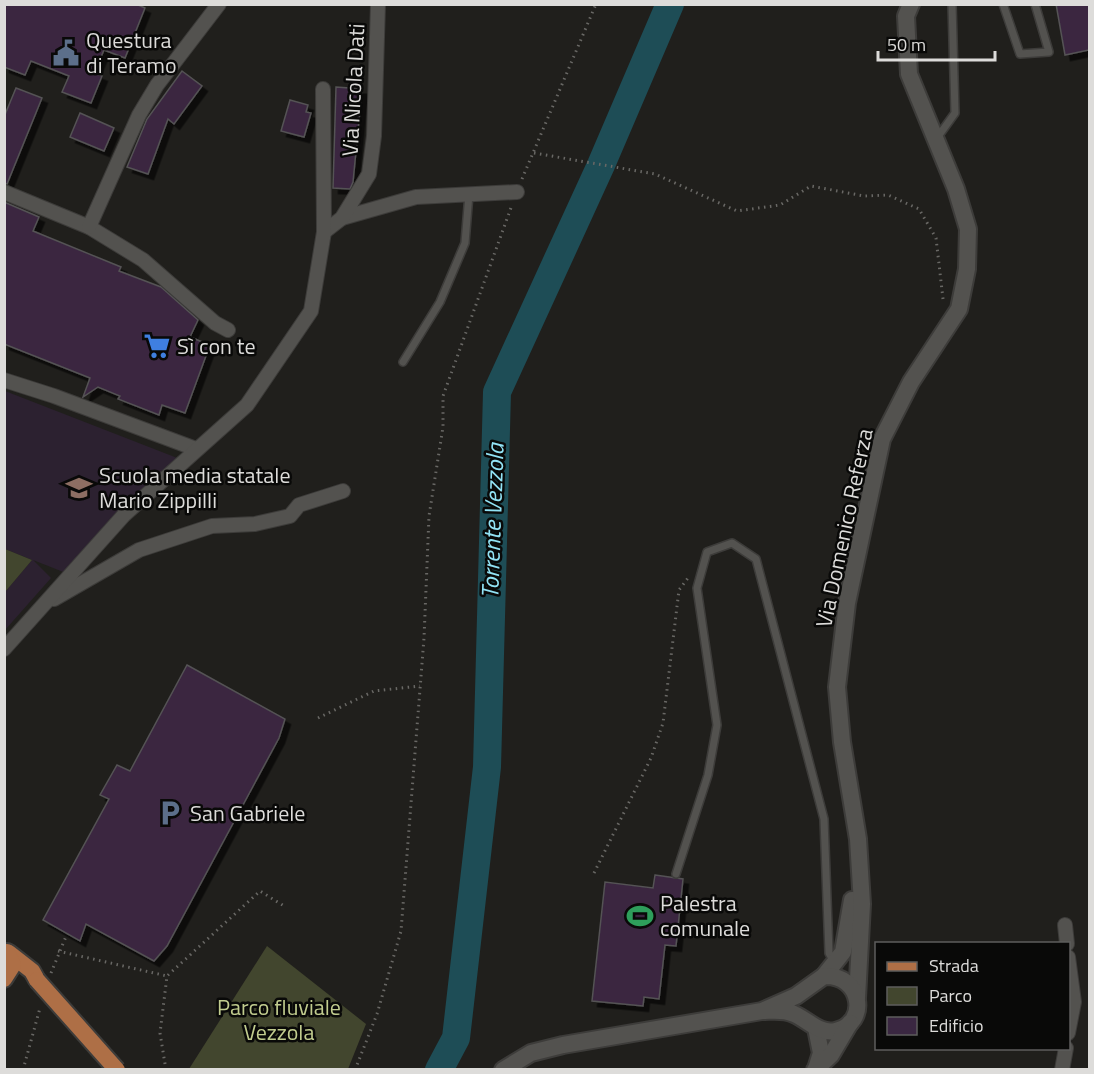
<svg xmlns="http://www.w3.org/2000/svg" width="1094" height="1074" font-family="'Titillium Web',sans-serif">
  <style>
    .education { fill: #2c2130 }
    .green { fill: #42462e }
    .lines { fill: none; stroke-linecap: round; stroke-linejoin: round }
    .river { stroke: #1e4d56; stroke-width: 28 }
    .building { fill: #3a2741; stroke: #545254; stroke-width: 1.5; filter: url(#shadow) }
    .service-casing { stroke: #3d3c3a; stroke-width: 10 }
    .minor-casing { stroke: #3d3c3a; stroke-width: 16 }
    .tertiary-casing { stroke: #3d3c3a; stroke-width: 20 }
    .primary-casing { stroke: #3d3c3a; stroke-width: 20 }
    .path { stroke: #696865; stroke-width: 3; stroke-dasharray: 1.5 4.5; stroke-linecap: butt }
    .service { stroke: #53524f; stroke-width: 7 }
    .minor { stroke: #53524f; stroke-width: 14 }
    .tertiary { stroke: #53524f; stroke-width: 16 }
    .primary { stroke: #ae6f46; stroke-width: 16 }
    .primary-bridge-casing { stroke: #3d3c3a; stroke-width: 20; stroke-linecap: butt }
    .primary-bridge { stroke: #ae6f46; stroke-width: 16 }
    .labels { text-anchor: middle; stroke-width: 5; stroke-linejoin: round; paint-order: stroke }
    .poi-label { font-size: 22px; fill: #dddcda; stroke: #090908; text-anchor: start }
    .street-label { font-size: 22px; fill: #dddcda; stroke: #090908 }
    .park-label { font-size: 22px; fill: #c1cc8e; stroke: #090908 }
    .water-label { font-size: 24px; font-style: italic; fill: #92e3f5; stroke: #090908 }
  </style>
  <defs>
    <filter id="shadow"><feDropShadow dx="5.5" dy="5.5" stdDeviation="0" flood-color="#0009"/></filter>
  </defs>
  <rect width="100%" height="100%" fill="#201f1c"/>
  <path class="education" d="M5,391L185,461L71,575L33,560L51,578L5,630V592L32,560L5,549Z"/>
  <g class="green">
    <path d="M5,549L32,560L5,592L4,549Z"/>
    <path d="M267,946L366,1024L348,1069H189Z"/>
  </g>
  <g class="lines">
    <path class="river" d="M439,1070L456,1038L487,767L497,392L601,165L670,4"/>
  </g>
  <g class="building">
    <path d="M4,4H136L145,8L125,58L104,50L94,73L102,76L91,103L62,92L69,76L31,61L25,75L4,67Z"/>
    <path d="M1056,4H1089V50L1065,55Z"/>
    <path d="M182,71L202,86L174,124L168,119L148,174L127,167L147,119Z"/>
    <path d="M336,87L362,89L353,182L350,189L333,188Z"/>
    <path d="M16,88L42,98L7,184L4,183V117Z"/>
    <path d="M290,100L308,105L306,112L311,113L304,137L281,131Z"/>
    <path d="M80,113L114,128L104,151L70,137Z"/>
    <path d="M4,202L39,217L33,231L121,267L119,271L161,287L198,320L190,337L210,345L185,413L162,405L159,415L118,399L120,396L98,387L83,397L90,378L4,344Z"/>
    <path d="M187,665L285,719L279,738L167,946L154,961L86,924L80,941L43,920L109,799L100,795L117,765L130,771Z"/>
    <path d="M655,875L683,879L676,946L665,945L659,999L644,997L643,1006L592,1001L605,882L653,888Z"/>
  </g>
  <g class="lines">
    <g class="service-casing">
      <g id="service">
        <path d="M1003,4L1020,54L1049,52L1035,4"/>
        <path d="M937,138L955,113L952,4"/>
        <path d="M403,362L440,302L465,243L469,194"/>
        <path d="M676,874L708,775L717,725L697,588L707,552L732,543L756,559L824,819L829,953L834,962"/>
      </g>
    </g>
    <g class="minor-casing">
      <g id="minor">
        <path d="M4,192L89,227L143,260L215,323L228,330"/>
        <path d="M342,218L416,197L517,192"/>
        <path d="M89,227L139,115L157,85L219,4"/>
        <path d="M324,232L342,218L369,174L374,136L378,4"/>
        <path d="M4,380L54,396L196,449"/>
        <path d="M54,599L139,550L212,526L255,524L290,516L299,505L343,491"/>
        <path d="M4,649L124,515L247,405L311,311L324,232L323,89"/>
        <path d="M1065,925L1067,944"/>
        <path d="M1068,957L1074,1002L1068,1033"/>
        <path d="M1062,1070L1066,1048"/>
      </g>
    </g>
    <g class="tertiary-casing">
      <g id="tertiary">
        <path d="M824,976L843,952L852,900"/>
        <path d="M857,998L862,904L858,839L842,742L837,687L847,603L882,439L911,382L959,309L967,269L968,229L956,189L909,74L906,16L911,4"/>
        <path d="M816,1069L821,1053L816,1028"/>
        <path d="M503,1070L531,1053L563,1045L762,1011C772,1011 784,1009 794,1014C808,1020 819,1034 835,1031C870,1024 862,974 824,976L796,996L762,1011"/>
        <path d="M815,1070L831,1055L850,1023"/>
      </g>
    </g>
    <g class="primary-casing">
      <g id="primary">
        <path d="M9,953L32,971L37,980"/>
        <path d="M4,979L13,965L7,952"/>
      </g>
    </g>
    <g class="path">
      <path d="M534,153L655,174L737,211L780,205L811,186L864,196L888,195L919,209L936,238L943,299"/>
      <path d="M522,179L596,4"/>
      <path d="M318,718L374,691L420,686"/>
      <path d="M594,873L651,758L663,723L679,590L688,578"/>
      <path d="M58,951L167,976"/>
      <path d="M51,973L67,934"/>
      <path d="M23,1070L40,1008"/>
      <path d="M166,1070L160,1033L167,976L260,891L284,906"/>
      <path d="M355,1070L377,1014L401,931L424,638L429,516L443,427V396L512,205"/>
    </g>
    <use href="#service" class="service"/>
    <use href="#minor" class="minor"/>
    <use href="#tertiary" class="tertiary"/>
    <use href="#primary" class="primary"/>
    <g class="primary-bridge-casing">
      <path id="primary-bridge" d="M37,980L117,1070"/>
    </g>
    <use href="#primary-bridge" class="primary-bridge"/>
  </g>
  <defs>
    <g id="civic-bare" transform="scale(2.07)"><path d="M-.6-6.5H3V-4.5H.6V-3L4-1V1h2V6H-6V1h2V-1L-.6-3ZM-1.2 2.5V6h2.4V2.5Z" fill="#5c6f8a" stroke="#090908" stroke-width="2.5" paint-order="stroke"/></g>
    <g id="supermarket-bare" transform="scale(2.07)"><path d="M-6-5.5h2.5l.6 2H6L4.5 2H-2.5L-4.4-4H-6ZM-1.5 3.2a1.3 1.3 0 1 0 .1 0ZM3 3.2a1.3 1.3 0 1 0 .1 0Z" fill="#3f7fe0" stroke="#090908" stroke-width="2.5" paint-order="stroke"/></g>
    <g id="school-bare" transform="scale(2.07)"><path d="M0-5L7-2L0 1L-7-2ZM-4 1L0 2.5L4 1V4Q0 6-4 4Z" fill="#8d6e63" stroke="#090908" stroke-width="2.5" paint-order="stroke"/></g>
    <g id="parking-bare" transform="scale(2.07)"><path d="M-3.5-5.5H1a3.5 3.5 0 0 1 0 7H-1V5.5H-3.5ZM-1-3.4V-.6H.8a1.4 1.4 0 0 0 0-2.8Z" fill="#5c6f8a" stroke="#090908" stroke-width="2.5" paint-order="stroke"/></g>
    <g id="stadium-bare" transform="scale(2.07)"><path d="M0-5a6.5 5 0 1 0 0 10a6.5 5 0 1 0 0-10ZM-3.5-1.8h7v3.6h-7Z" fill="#2e9e5b" stroke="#090908" stroke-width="2.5" paint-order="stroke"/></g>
  </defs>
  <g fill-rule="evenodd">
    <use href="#civic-bare" x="66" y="53"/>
    <use href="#supermarket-bare" x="157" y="346"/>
    <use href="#school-bare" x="79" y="488"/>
    <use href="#parking-bare" x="170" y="813"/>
    <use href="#stadium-bare" x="640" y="916"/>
  </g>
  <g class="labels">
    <g class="poi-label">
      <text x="86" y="48">Questura<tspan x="86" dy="25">di Teramo</tspan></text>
      <text x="177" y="354">Sì con te</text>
      <text x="99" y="483">Scuola media statale<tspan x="99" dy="25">Mario Zippilli</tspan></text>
      <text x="190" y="821">San Gabriele</text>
      <text x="660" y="911">Palestra<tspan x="660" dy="25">comunale</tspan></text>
    </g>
    <g class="street-label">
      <text transform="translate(353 90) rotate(-87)" y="8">Via Nicola Dati</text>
      <text transform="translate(844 528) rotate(-78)" y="8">Via Domenico Referza</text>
    </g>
    <g class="park-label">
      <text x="279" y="1015">Parco fluviale<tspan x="279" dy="25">Vezzola</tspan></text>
    </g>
    <g class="water-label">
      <text transform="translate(493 521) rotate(-88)" y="8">Torrente Vezzola</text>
    </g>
  </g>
  <rect width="1094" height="1074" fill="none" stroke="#dddcda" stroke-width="12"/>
  <rect x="875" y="942" width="195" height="108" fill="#090908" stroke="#5e5d5c" stroke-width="1.5"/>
  <rect x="887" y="962" width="30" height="9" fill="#ae6f46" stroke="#5e5d5c" stroke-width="1.5"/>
  <text x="929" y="972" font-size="18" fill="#dddcda">Strada</text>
  <rect x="887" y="987" width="30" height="18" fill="#42462e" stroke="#5e5d5c" stroke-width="1.5"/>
  <text x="929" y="1002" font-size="18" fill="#dddcda">Parco</text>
  <rect x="887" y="1017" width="30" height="18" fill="#3a2741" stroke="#5e5d5c" stroke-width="1.5"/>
  <text x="929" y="1032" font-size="18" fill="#dddcda">Edificio</text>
  <path d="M878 51v9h117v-9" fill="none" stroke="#dddcda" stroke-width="3"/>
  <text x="887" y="51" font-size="18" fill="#dddcda" stroke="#090908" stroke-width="4.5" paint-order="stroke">50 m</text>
</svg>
